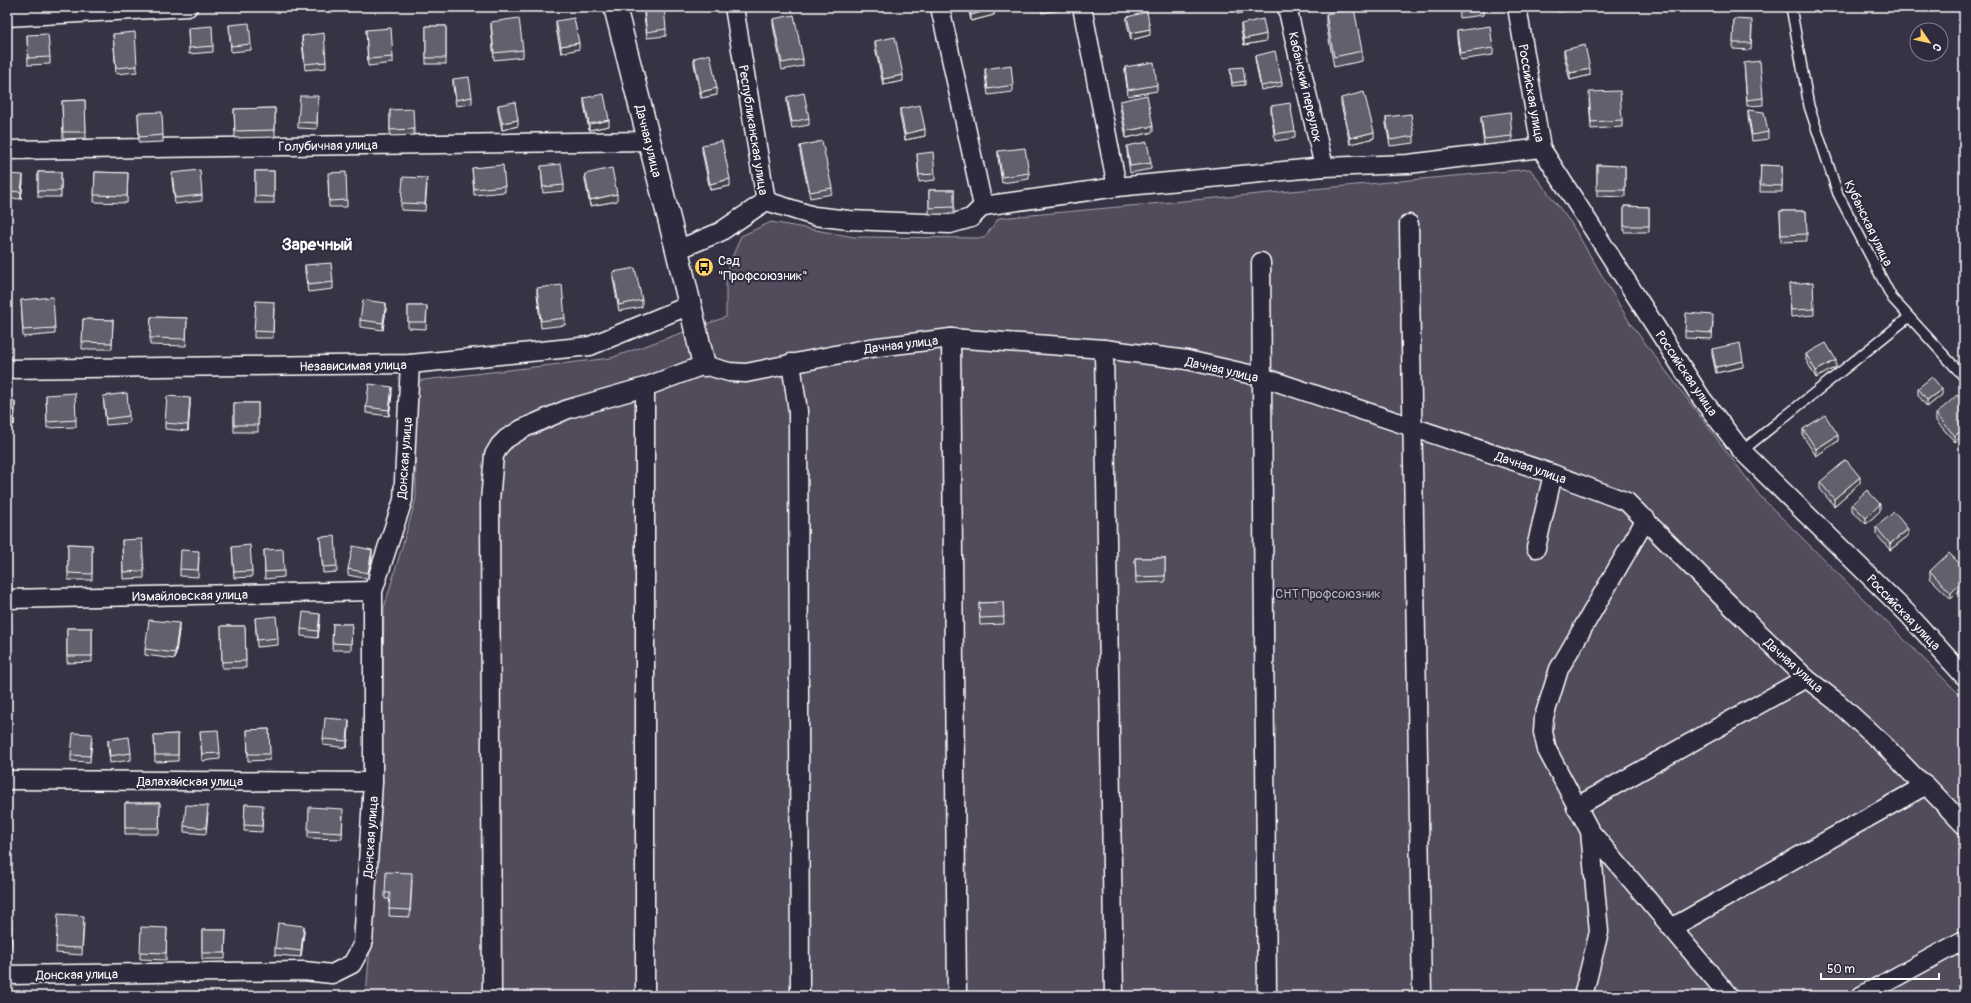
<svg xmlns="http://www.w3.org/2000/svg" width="1971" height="1003" font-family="Pangolin,sans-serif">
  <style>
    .green { fill: #514c5c; stroke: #a8a6ae }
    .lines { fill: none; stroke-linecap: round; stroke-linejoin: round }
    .lane-casing { stroke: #fff; stroke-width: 12 }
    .street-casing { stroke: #fff; stroke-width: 21 }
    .secondary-casing { stroke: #fff; stroke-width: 25 }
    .lane { stroke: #2f2a3d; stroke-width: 9 }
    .street { stroke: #2f2a3d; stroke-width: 18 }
    .secondary { stroke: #2f2a3d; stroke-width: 22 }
    .wall { fill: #55525e; stroke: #fff }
    .shaded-wall { fill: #45424c; stroke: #fff }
    .building { fill: #635f6d; stroke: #fff }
    .labels { text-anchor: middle; stroke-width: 4; stroke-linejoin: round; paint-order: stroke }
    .street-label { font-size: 13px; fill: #fff; stroke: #2f2a3d }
    .poi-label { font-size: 13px; fill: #fff; stroke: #2f2a3d; text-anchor: start }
    .park-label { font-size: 13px; fill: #b9b7be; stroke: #2f2a3d }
    .district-label { font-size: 17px; font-weight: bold; fill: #fff; stroke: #2f2a3d }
  </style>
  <rect width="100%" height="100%" fill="#373345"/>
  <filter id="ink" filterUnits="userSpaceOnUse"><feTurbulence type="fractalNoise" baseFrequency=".025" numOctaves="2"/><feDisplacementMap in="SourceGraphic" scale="8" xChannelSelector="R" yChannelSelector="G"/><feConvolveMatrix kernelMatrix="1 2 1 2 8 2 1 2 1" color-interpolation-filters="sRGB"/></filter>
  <g filter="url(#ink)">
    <path class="green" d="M1530,169L1571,223L1630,323L1760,496L1964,699V996H366L381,808L384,608L416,499L415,381L611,358L726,317V272L741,236L771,222L854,237L984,238L999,218Z"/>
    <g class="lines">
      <g class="lane-casing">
        <g id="lane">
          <path d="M1791,7L1809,106L1838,194L1892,298L1964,377"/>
          <path d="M1742,451L1909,317"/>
        </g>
      </g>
      <g class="street-casing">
        <g id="street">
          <path d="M940,7L983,206"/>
          <path d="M1082,7L1117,187"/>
          <path d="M1287,7L1324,167"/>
          <path d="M1517,7L1541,148L1702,399L1742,451L1908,614L1964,676"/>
          <path d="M7,17L188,7"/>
          <path d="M7,150L649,141"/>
          <path d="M766,201L814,216L849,220L950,224L971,218L983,206L1117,187L1324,167L1408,164L1541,148"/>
          <path d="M1409,224L1422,996"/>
          <path d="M677,250L720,232L766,201L734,7"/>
          <path d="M1261,262L1267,996"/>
          <path d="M951,338L957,996"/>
          <path d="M1104,349L1114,996"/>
          <path d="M791,363L798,411L800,996"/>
          <path d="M7,369L410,364L590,346L690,305"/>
          <path d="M645,387V996"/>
          <path d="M1536,548L1553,474"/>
          <path d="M7,599L373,591"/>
          <path d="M7,780L373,782"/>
          <path d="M1576,807L1806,678"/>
          <path d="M1590,831L1729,996"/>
          <path d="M1673,927L1926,785"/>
          <path d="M7,975L304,971L332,974L352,964L363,944L373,782V591L403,500L410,364"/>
          <path d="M492,996L490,501L494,455L500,445L506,439L522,429L568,409L645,387L704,365L729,372L746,373L870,348L951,338L1104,349L1187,360L1262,377L1553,474L1627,502L1722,597L1806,678L1837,702L1885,746L1915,777L1926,785L1964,825"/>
          <path d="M1583,996L1599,932L1590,831L1547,750L1543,732L1544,717L1559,669L1646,519"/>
          <path d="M1861,996L1964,940"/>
        </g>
      </g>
      <g class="secondary-casing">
        <path id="secondary" d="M615,7L677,250L704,365"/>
      </g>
      <use href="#lane" class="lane"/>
      <use href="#street" class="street"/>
      <use href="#secondary" class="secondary"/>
    </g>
    <g class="wall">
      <path d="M968,7H994V15L971,21Z"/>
      <path d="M1040,7H1061V10L1042,13Z"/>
      <path d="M1235,7H1263V9L1237,14Z"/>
      <path d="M1459,7H1483V15L1460,18Z"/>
      <path d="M1557,7H1580V9L1558,12Z"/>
      <rect x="1724" y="7" width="23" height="2"/>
      <path d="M644,10L666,29V36L647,38L644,16Z"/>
      <path d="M1326,14L1362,51V61L1334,67L1326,23Z"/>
      <path d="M1127,17L1150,35L1131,40L1127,23Z"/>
      <path d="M773,19L803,59V66L782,70L773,25Z"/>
      <path d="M1734,19L1752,26L1751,50L1733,49Z"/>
      <path d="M556,21L579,49L561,53L556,28Z"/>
      <path d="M491,22L523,50V57L494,60L491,28Z"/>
      <path d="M1241,24L1266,41L1244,45L1241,30Z"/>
      <path d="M229,25L251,44V50L231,52Z"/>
      <rect x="426" y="26" width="20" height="38"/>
      <path d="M188,28L213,46V52L189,54Z"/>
      <path d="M366,30L393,57V63L368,66Z"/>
      <path d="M1457,31L1493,48V55L1460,60L1457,38Z"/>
      <path d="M113,34L137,66V72L116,74Z"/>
      <path d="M27,35L50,57V64L28,65Z"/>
      <path d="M302,36L326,62V68L305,70L302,42Z"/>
      <path d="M875,41L903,81L883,85L875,47Z"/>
      <path d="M1564,50L1590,75L1570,80L1564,56Z"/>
      <path d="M1255,56L1282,82V86L1261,90L1255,59Z"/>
      <path d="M694,58L717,95L701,98L694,64Z"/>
      <path d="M1744,63L1763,98V105L1747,106Z"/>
      <path d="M1125,67L1157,85V91L1128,96L1125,73Z"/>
      <path d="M1230,68L1245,81V85L1232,86Z"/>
      <path d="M985,69L1013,85V92L988,95L985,75Z"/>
      <path d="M453,79L472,97V104L456,106L453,86Z"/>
      <path d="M787,97L809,118V125L792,128L787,103Z"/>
      <path d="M584,98L609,126L589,130L584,104Z"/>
      <path d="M1341,98L1374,138L1350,144L1341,104Z"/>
      <path d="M1589,99L1622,120V127L1591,129Z"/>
      <path d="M85,100L86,138L63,139L62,101Z"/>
      <path d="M1120,101L1153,132L1126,138L1120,107Z"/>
      <path d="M318,103L317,129L298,128V122Z"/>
      <path d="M498,105L518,126L502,130L498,111Z"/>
      <path d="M1271,106L1295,131V138L1275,141L1271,113Z"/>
      <path d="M275,108V137L235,138L234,109Z"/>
      <path d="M900,109L925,136L905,140L900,116Z"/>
      <path d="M390,110L414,129V135L390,136Z"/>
      <path d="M1748,110L1768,132V139L1752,141L1748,117Z"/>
      <path d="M138,113L163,135V142L139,143Z"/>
      <path d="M1481,116L1512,136V142L1484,145L1481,122Z"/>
      <path d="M1386,117L1414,136V143L1390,146L1386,124Z"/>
      <path d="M702,145L730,186L710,190L702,151Z"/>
      <path d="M800,146L832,188V194L810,198L800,152Z"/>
      <path d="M1127,146L1151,163V169L1130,173L1127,152Z"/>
      <path d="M998,151L1029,173V179L1002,183L998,158Z"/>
      <path d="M917,154L935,174V180L919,182Z"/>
      <path d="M1597,165L1625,166V197L1597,196Z"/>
      <path d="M1761,165L1782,166V192H1760Z"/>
      <path d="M541,166L564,185V191L543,193Z"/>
      <path d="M472,168L505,186V192L474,195Z"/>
      <rect x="255" y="171" width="19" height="32"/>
      <rect x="38" y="172" width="23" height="25"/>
      <path d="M95,172L128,173L127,203L94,202Z"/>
      <path d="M172,173L202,195V201L175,204L172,180Z"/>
      <path d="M7,174L23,182L21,199L7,198Z"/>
      <path d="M585,174L617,201L590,206L585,180Z"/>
      <path d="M328,179L347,200V207H329Z"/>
      <path d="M427,185L425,211L401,210V203Z"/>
      <rect x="929" y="190" width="25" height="24"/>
      <path d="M1624,206L1649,207V232H1624Z"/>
      <path d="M1780,211H1806L1807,241L1781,242Z"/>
      <path d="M305,265L333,282V289L308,292L305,272Z"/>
      <path d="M613,272L642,300V307L619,311L613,279Z"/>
      <path d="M1789,284L1814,309V315L1791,317Z"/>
      <path d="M537,288L565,318V325L541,328L537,294Z"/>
      <path d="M21,300L55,328V334L23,337Z"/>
      <path d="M408,306H427L426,329L408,328Z"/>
      <path d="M274,308L273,338H254V331Z"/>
      <path d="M386,309L383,330L360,327V320Z"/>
      <path d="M151,317L187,318L186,346L150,345Z"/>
      <path d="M83,319L113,320L112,349H82Z"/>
      <path d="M1713,322L1712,339L1685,338V331Z"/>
      <path d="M1712,349L1743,367L1716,373L1712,355Z"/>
      <path d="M1806,354L1836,367L1816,378L1806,360Z"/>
      <path d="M1918,388L1942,395L1927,407L1918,395Z"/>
      <path d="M392,394L389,416L366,413V407Z"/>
      <path d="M46,395L76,420V427L47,428Z"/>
      <path d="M103,396L129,416V423L106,425Z"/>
      <path d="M7,400L15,408L14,425L7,424Z"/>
      <rect x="234" y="403" width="24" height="29"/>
      <path d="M1964,403V434L1955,442L1936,421V414Z"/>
      <path d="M190,404L188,431L165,429V423Z"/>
      <path d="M1803,429L1838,441L1816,456L1803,436Z"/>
      <path d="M1820,482L1860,483L1834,506L1820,489Z"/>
      <path d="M1852,504L1880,511L1866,524L1852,511Z"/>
      <path d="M1876,527L1908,536L1890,550L1876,534Z"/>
      <path d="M320,537L337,566V572L323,573Z"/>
      <path d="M122,540L144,571V578L123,579Z"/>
      <path d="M68,544L92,545V580H68Z"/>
      <path d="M232,547L252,571V577L234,578Z"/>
      <path d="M264,550L284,571V577L265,579Z"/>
      <path d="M372,556L368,579L348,575V569Z"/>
      <path d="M199,557L198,577L180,576V569Z"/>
      <path d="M1135,558H1165V582L1136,583Z"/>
      <path d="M1964,568L1951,599L1930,578V571Z"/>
      <path d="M1003,602L1004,624L980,625L979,603Z"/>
      <path d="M255,618L278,638V645L257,647Z"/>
      <path d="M320,620L318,638L301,636V629Z"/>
      <path d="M333,624H352L351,650H332Z"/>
      <path d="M7,625H11L10,654H7Z"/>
      <path d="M221,626H245L246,668H222Z"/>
      <path d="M67,628H92V662L67,663Z"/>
      <path d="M179,630L175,659L145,655V649Z"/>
      <path d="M349,727L347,748L323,745V739Z"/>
      <path d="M269,729L270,760L248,761L247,730Z"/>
      <path d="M200,731L220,753V759L202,761Z"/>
      <path d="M178,734V761L155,762L154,735Z"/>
      <path d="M108,740L131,753V760L110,763L108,746Z"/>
      <path d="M92,741L90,762L71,761V755Z"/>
      <path d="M125,803H160L159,834H125Z"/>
      <path d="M245,804L263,811L262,832L244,831Z"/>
      <path d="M208,813L206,834L184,832V826Z"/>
      <path d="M343,815L342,839L308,838V831Z"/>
      <path d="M412,880L410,917L389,916L390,899H385V893Z"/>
      <path d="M7,920L12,927L11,948H7Z"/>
      <path d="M84,922L82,955L56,953V947Z"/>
      <path d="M167,928L166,960L140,959V952Z"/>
      <path d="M202,930H226L225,959H202Z"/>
      <path d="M304,932L301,957L275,955V948Z"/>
    </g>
    <g class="shaded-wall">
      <path d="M994,8V15L971,21V15Z"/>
      <path d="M1150,29V35L1131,40V33Z"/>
      <path d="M1266,34V41L1244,45V39Z"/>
      <path d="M579,43V49L561,53V46Z"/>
      <path d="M1590,69V75L1570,80V73Z"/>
      <path d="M903,75V81L883,85V79Z"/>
      <path d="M717,88V95L701,98V92Z"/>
      <path d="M518,120V126L502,130V123Z"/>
      <path d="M609,120V126L589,130V124Z"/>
      <path d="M1153,126V132L1126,138V131Z"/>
      <path d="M925,129V136L905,140V134Z"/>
      <path d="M1374,132V138L1350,144V138Z"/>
      <path d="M23,175V182L21,199V192Z"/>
      <path d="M730,179V186L710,190V184Z"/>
      <path d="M617,194V201L590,206V200Z"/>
      <path d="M386,303V309L383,330V323Z"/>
      <path d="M1836,360V367L1816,378V371Z"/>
      <path d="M1743,361V367L1716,373V367Z"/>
      <path d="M392,387V394L389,416V410Z"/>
      <path d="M1942,389V395L1927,407V400Z"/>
      <path d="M190,398V404L188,431V425Z"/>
      <path d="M15,401V408L14,425V418Z"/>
      <path d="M1964,428V434L1955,442V436Z"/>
      <path d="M1838,435V441L1816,456V449Z"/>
      <path d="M1860,477V483L1834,506V499Z"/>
      <path d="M1880,504V511L1866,524V518Z"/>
      <path d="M1908,529V536L1890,550V544Z"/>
      <path d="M372,550V556L368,579V573Z"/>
      <path d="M1964,580V586L1951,599V593Z"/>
      <path d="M320,614V620L318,638V631Z"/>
      <path d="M179,623V630L175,659V653Z"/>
      <path d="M349,720V727L347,748V741Z"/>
      <path d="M304,926V932L301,957V951Z"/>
    </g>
    <g class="building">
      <path d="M664,7L666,29L647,32L644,10Z"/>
      <path d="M969,7H994V8L971,15Z"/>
      <path d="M1460,7H1483V9L1460,12Z"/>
      <path d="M1354,8L1362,51L1334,57L1326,14Z"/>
      <path d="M1147,12L1150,29L1131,33L1127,17Z"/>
      <path d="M794,15L803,59L782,63L773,19Z"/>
      <path d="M519,18L523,50L494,53L491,22Z"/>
      <path d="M574,18L579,43L561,46L556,21Z"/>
      <path d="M1263,19L1266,34L1244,39L1241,24Z"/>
      <path d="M1734,19L1752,20L1751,43H1733Z"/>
      <path d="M249,23L251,44L231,46L229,25Z"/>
      <path d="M212,26L213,46L189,48L188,28Z"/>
      <rect x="426" y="26" width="20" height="32"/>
      <path d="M1490,26L1493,48L1460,53L1457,31Z"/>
      <path d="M391,28L393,57L368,59L366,30Z"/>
      <path d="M135,32L137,66L116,68L113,34Z"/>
      <path d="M324,33L326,62L305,64L302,36Z"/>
      <path d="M48,34L50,57L28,58L27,35Z"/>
      <path d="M895,37L903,75L883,79L875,41Z"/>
      <path d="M1585,45L1590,69L1570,73L1564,50Z"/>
      <path d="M1275,51L1282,82L1261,86L1255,56Z"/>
      <path d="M710,54L717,88L701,92L694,58Z"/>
      <path d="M1760,61L1763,98L1747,100L1744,63Z"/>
      <path d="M1154,62L1157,85L1128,90L1125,67Z"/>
      <path d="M1011,65L1013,85L988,89L985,69Z"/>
      <path d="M1243,67L1245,81L1232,83L1230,68Z"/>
      <path d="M469,77L472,97L456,100L453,79Z"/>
      <path d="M1620,91L1622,120L1591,122L1589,92Z"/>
      <path d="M1364,92L1374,132L1350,138L1341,98Z"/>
      <path d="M804,93L809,118L792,122L787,97Z"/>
      <path d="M604,94L609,120L589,124L584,98Z"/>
      <path d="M1147,95L1153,126L1126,131L1120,101Z"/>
      <path d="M300,96H318L317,123L298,122Z"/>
      <path d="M85,100L86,132H63L62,101Z"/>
      <path d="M515,102L518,120L502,123L498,105Z"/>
      <path d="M1290,103L1295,131L1275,134L1271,106Z"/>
      <path d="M920,105L925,129L905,134L900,109Z"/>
      <path d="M275,108V130L235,131L234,109Z"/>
      <path d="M413,109L414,129L390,130V110Z"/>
      <path d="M1748,110L1764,112L1768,132L1752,135Z"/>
      <path d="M162,112L163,135L139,137L138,113Z"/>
      <path d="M1510,112L1512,136L1484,139L1481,116Z"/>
      <path d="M1411,114L1414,136L1390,140L1386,117Z"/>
      <path d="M722,141L730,179L710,184L702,145Z"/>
      <path d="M822,141L832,188L810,192L800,146Z"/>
      <path d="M1147,142L1151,163L1130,166L1127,146Z"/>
      <path d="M1025,148L1029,173L1002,177L998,151Z"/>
      <path d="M933,152L935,174L919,175L917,154Z"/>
      <path d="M561,164L564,185L543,187L541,166Z"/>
      <path d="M503,165L505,186L474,189L472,168Z"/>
      <path d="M1597,165L1625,166V190H1597Z"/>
      <path d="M1761,165L1782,166V186L1760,185Z"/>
      <path d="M612,168L617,194L590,200L585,174Z"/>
      <path d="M200,170L202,195L175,198L172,173Z"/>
      <path d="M255,171H274V197L255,196Z"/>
      <rect x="38" y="172" width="23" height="19"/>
      <path d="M95,172L128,173L127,196L94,195Z"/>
      <path d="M346,172L347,200L329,201L328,173Z"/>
      <path d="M7,174L23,175L21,192L7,191Z"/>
      <path d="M403,177L427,178L425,204L401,203Z"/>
      <path d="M929,190H954V207L929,208Z"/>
      <path d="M1624,206L1649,207V226H1624Z"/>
      <path d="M1780,211H1806L1807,234L1781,235Z"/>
      <path d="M331,263L333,282L308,285L305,265Z"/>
      <path d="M635,268L642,300L619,305L613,272Z"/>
      <path d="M1813,282L1814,309L1791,310L1789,284Z"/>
      <path d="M562,285L565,318L541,321L537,288Z"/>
      <path d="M53,297L55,328L23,330L21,300Z"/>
      <path d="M363,300L386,303L383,323L360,320Z"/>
      <path d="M256,301L274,302L273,332L254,331Z"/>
      <path d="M408,306H427L426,322H408Z"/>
      <path d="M1686,313L1713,315L1712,333L1685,331Z"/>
      <path d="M151,317L187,318L186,339L150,338Z"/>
      <path d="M83,319L113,320L112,343L82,342Z"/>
      <path d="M1740,343L1743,361L1716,367L1712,349Z"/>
      <path d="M1826,343L1836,360L1816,371L1806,354Z"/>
      <path d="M1932,377L1942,389L1927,400L1918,388Z"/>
      <path d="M369,384L392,387L389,410L366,407Z"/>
      <path d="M75,393L76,420L47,422L46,395Z"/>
      <path d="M127,393L129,416L106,419L103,396Z"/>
      <path d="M1957,395L1964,403V428L1955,436L1936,414Z"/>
      <path d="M167,396L190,398L188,425L165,423Z"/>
      <path d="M7,400L15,401L14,418H7Z"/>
      <rect x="234" y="403" width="24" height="22"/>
      <path d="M1825,415L1838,435L1816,449L1803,429Z"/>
      <path d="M1846,460L1860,477L1834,499L1820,482Z"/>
      <path d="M1867,490L1880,504L1866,518L1852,504Z"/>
      <path d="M1894,512L1908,529L1890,544L1876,527Z"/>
      <path d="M335,536L337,566L323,567L320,537Z"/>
      <path d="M142,539L144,571L123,572L122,540Z"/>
      <path d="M68,544L92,545V574L68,573Z"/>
      <path d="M250,545L252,571L234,572L232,547Z"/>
      <path d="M353,546L372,550L368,573L348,569Z"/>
      <path d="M283,549L284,571L265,572L264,550Z"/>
      <path d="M181,550L199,551L198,570L180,569Z"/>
      <path d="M1949,553L1964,568V580L1951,593L1930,571Z"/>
      <path d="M1135,558H1165V576L1136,577Z"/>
      <path d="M1003,602L1004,617L980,618L979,603Z"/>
      <path d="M303,612L320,614L318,631L301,629Z"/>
      <path d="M276,616L278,638L257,640L255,618Z"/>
      <path d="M149,620L179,623L175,653L145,649Z"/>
      <path d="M333,624H352L351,644L332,643Z"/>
      <path d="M7,625H11L10,647H7Z"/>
      <path d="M221,626H245L246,661L222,662Z"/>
      <rect x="67" y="628" width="25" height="28"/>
      <path d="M325,718L349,720L347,741L323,739Z"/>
      <path d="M269,729L270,754H248L247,730Z"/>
      <path d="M218,730L220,753L202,754L200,731Z"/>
      <path d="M73,733L92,734L90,756L71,755Z"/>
      <path d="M178,734V755H155L154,735Z"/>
      <path d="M129,737L131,753L110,756L108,740Z"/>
      <path d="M125,803H160L159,828H125Z"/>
      <path d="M245,804L263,805L262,826L244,825Z"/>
      <path d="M186,805L208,806L206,828L184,826Z"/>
      <path d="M309,807L343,809L342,833L308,831Z"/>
      <path d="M386,872L412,873L410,910L389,909L390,893H385Z"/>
      <path d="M58,914L84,916L82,948L56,947Z"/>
      <path d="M7,920H12L11,942H7Z"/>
      <path d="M278,923L304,926L301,951L275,948Z"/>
      <path d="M141,927L167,928L166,953L140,952Z"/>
      <path d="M202,930H226L225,953H202Z"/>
    </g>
  </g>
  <defs>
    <g id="bus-disc" transform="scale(1)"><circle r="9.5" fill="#ffd166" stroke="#2f2a3d"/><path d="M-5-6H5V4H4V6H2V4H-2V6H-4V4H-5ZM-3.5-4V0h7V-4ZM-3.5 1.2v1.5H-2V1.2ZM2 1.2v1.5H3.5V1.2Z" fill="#111"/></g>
  </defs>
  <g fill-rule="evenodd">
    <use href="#bus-disc" x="704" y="267"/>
  </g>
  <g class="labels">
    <g class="street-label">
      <text transform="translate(1306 87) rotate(77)" y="5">Кабанский переулок</text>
      <text transform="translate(1532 93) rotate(80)" y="5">Российская улица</text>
      <text transform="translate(754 130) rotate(81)" y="5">Республиканская улица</text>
      <text transform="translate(649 141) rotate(76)" y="5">Дачная улица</text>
      <text transform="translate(328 145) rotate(-1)" y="5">Голубичная улица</text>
      <text transform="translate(1869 223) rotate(64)" y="5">Кубанская улица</text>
      <text transform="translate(901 344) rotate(-7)" y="5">Дачная улица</text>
      <text transform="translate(353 365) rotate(-1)" y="5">Независимая улица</text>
      <text transform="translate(1222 369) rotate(13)" y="5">Дачная улица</text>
      <text transform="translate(1687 373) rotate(56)" y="5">Российская улица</text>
      <text transform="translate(404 458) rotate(-86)" y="5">Донская улица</text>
      <text transform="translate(1531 467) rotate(19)" y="5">Дачная улица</text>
      <text transform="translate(190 595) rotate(-1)" y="5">Измайловская улица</text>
      <text transform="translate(1904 612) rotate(46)" y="5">Российская улица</text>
      <text transform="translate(1794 665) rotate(42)" y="5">Дачная улица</text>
      <text x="190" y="786">Далахайская улица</text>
      <text transform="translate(370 837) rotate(-86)" y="5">Донская улица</text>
      <text transform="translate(77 974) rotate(-1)" y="5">Донская улица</text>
    </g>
    <g class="poi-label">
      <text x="718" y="265">Сад<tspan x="718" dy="15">"Профсоюзник"</tspan></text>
    </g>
    <g class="park-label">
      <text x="1328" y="598">СНТ Профсоюзник</text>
    </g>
    <g class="district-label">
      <text x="317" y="250">Заречный</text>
    </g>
  </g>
  <rect width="1971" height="1003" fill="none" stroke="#2f2a3d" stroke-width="24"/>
  <rect x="12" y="12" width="1947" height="979" fill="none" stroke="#fff" stroke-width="1.5" filter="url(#ink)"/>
  <g transform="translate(1929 42) rotate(124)"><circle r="19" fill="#2f2a3d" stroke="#827f8b"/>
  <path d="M0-3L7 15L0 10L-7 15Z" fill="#ffd166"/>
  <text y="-6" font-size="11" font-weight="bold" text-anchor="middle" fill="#ffffff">С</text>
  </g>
  <path d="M1821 973v6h118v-6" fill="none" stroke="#ffffff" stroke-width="2"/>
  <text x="1827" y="973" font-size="12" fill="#ffffff" stroke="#2f2a3d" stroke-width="3" paint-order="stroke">50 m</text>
</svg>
